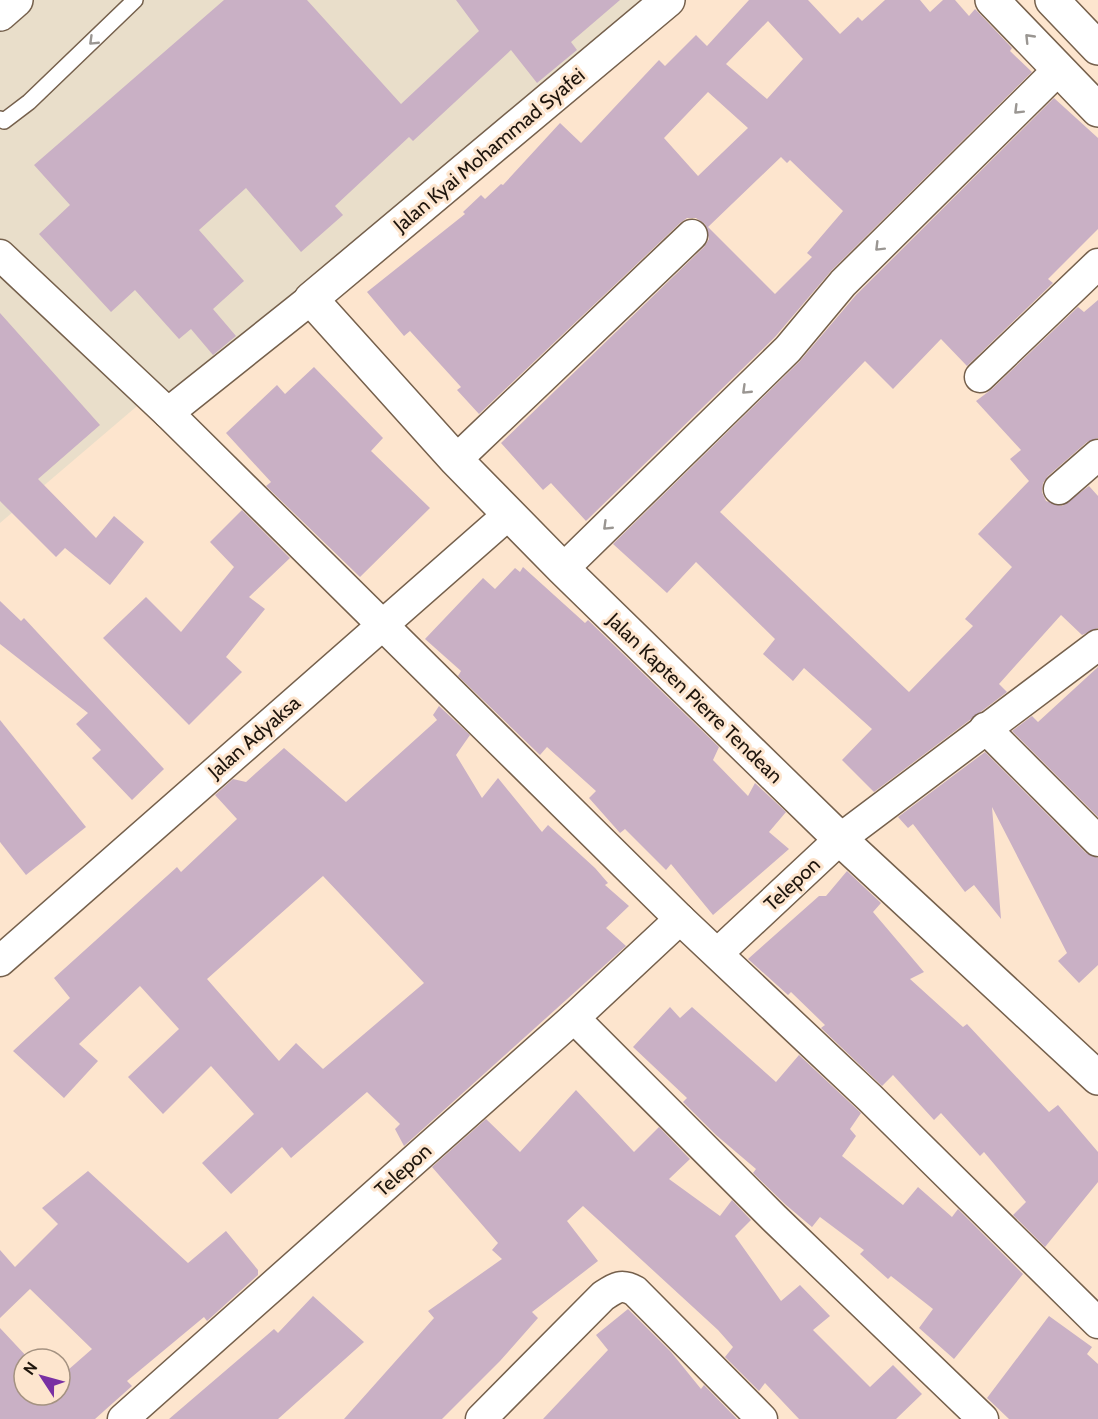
<svg xmlns="http://www.w3.org/2000/svg" width="1098" height="1419" font-family="Cabin,sans-serif">
  <style>
    .commercial { fill: #e9deca }
    .building { fill: #c9b0c5; fill-rule: evenodd }
    .lines { fill: none; stroke-linecap: round; stroke-linejoin: round }
    .lane-casing { stroke: #75604c; stroke-width: 18 }
    .street-casing { stroke: #75604c; stroke-width: 33 }
    .secondary-casing { stroke: #75604c; stroke-width: 36 }
    .primary-casing { stroke: #75604c; stroke-width: 36 }
    .lane { stroke: #fff; stroke-width: 15 }
    .street { stroke: #fff; stroke-width: 30 }
    .secondary { stroke: #fff; stroke-width: 33 }
    .primary { stroke: #fff; stroke-width: 33 }
    .oneway { stroke: #9a9692 }
    .labels { text-anchor: middle; stroke-width: 6; stroke-linejoin: round; paint-order: stroke }
    .street-label { font-size: 20px; fill: #1e150d; stroke: #fde5ce }
  </style>
  <rect width="100%" height="100%" fill="#fde5ce"/>
  <path class="commercial" d="M0,0H668L168,413L150,395L0,523Z"/>
  <g class="building">
    <path d="M224,0H307L401,104L479,31L456,0H620L571,42L577,50L537,83L511,50L413,141L409,137L335,206L343,215L301,252L246,188L199,230L244,281L213,309L236,336L213,355L191,329L179,339L135,290L111,312L39,234L70,205L34,165Z"/>
    <path d="M749,0H808L840,34L858,17L862,21L885,0H920L930,12L943,0H955L969,16L975,9L978,12L1012,48L1010,51L1032,72L831,271L775,337L586,521L551,483L543,490L501,443L704,247L709,239L705,224L696,218H687L680,223L479,414L457,390L461,387L410,331L404,336L367,292L465,214L463,212L481,195L485,199L501,184L503,185L560,123L581,143L659,60L665,66L696,35L707,46ZM768,21L803,59L767,99L726,64ZM708,92L748,128L698,176L664,138ZM781,157L787,163L790,160L843,211L807,253L812,257L775,294L708,227Z"/>
    <path d="M1054,98L1098,138V229L1048,279L1053,283L967,366L941,339L893,389L865,361L720,512L909,692L973,626L965,619L1012,567L978,534L1029,481L1010,459L1021,450L976,401L992,389L1078,307L1084,312L1098,300V438L1087,442L1048,476L1043,483L1042,492L1046,501L1062,506L1089,486L1098,496V628L1082,635L1061,615L999,684L1007,692L874,792L842,760L872,729L804,668L793,681L763,654L775,639L696,562L667,593L613,544L800,361L856,295Z"/>
    <path d="M0,313L100,425L38,479L96,538L114,516L144,542L110,585L65,548L56,557L0,501Z"/>
    <path d="M314,367L383,438L371,451L430,508L360,577L266,486L271,482L226,433L277,385L285,394Z"/>
    <path d="M242,510L290,558L249,597L265,609L226,657L242,672L189,725L103,638L146,597L181,632L234,567L210,542Z"/>
    <path d="M523,567L585,623L588,620L719,747L713,760L748,796L755,783L786,812L769,832L789,849L713,915L671,864L666,870L625,829L620,833L589,798L596,791L547,747L540,755L458,676L461,671L425,639L483,578L495,589L515,568L520,572Z"/>
    <path d="M0,601L21,621L24,618L164,769L132,800L92,758L101,750L76,724L88,713L0,644Z"/>
    <path d="M1098,667V817L1012,731L1032,716L1038,722Z"/>
    <path d="M439,706L470,735L456,755L482,798L498,778L542,832L548,825L595,868L608,883L605,885L629,906L606,928L626,946L404,1146L395,1129L400,1124L367,1092L291,1158L282,1147L231,1194L202,1163L254,1114L211,1066L163,1114L128,1077L179,1029L140,986L79,1044L98,1061L64,1098L13,1051L70,998L54,978L177,867L181,872L237,819L215,795L233,779L246,782L284,748L346,802L437,720L433,715ZM323,876L424,983L323,1069L296,1043L279,1061L207,979Z"/>
    <path d="M0,720L86,827L26,875L0,842Z"/>
    <path d="M985,752L1086,853L1098,858V965L1079,983L1058,961L1067,953L992,807L1001,919L974,885L965,892L913,824L908,828L898,817Z"/>
    <path d="M847,871L881,903L873,912L924,972L910,979L963,1027L967,1024L1049,1112L1058,1105L1098,1152V1182L1045,1247L1013,1215L1026,1202L984,1152L980,1156L941,1113L934,1120L893,1075L882,1086L821,1028L825,1025L791,992L788,995L748,959L819,896H826Z"/>
    <path d="M670,1007L680,1018L692,1007L776,1082L799,1055L861,1113L850,1129L856,1136L842,1156L903,1205L918,1187L952,1217L958,1209L1023,1274L954,1359L919,1328L933,1309L891,1276L888,1279L860,1254L864,1250L820,1217L812,1227L786,1205L753,1173L756,1169L716,1135L683,1102L687,1098L633,1047Z"/>
    <path d="M576,1090L634,1152L659,1127L690,1159L669,1179L720,1216L732,1200L751,1220L735,1236L781,1301L800,1285L830,1316L813,1330L870,1387L893,1365L922,1394L896,1419H799L765,1383L759,1391L725,1357L733,1347L718,1330L583,1206L567,1221L598,1261L532,1312L538,1318L500,1361L442,1419H344L434,1318L428,1311L502,1259L492,1250L498,1243L432,1167L486,1119L520,1152Z"/>
    <path d="M88,1171L188,1263L226,1231L258,1270V1275L207,1321L204,1317L127,1381L132,1386L95,1419H0V1328L29,1359H24V1395H60V1377L92,1349L30,1289L0,1318V1250L15,1267L58,1224L42,1208Z"/>
    <path d="M313,1296L364,1342L278,1419H169L274,1329L278,1333Z"/>
    <path d="M628,1309L671,1352L701,1389L704,1385L737,1419H543L608,1350L596,1335Z"/>
    <path d="M1049,1316L1092,1347L1087,1354L1098,1364V1419H1009L987,1398Z"/>
  </g>
  <g class="lines">
    <g class="lane-casing">
      <path id="lane" d="M0,119L4,121L29,102L135,0"/>
    </g>
    <g class="street-casing">
      <g id="street">
        <path d="M0,255L168,413L311,299"/>
        <path d="M980,377L1098,264"/>
        <path d="M168,413L680,919L870,1098L1098,1323"/>
        <path d="M456,460L692,235"/>
        <path d="M1059,489L1098,455"/>
        <path d="M563,569L788,349L843,283L1059,69"/>
        <path d="M985,728L1098,841"/>
        <path d="M718,953L840,839L1098,645"/>
        <path d="M0,961L509,514"/>
        <path d="M574,1018L774,1218L983,1419"/>
        <path d="M123,1419L574,1018L680,919"/>
        <path d="M481,1419L603,1296C615,1288 621,1283 635,1291L762,1419"/>
      </g>
    </g>
    <g class="secondary-casing">
      <g id="secondary">
        <path d="M668,0L311,299L456,460L563,569L840,839L1098,1078"/>
        <path d="M992,0L1098,110"/>
        <path d="M1052,0L1098,48"/>
      </g>
    </g>
    <g class="primary-casing">
      <path id="primary" d="M0,14L16,0"/>
    </g>
    <use href="#lane" class="lane"/>
    <use href="#street" class="street"/>
    <use href="#secondary" class="secondary"/>
    <use href="#primary" class="primary"/>
  </g>
  <defs><path id="oneway-chevron" d="M-2-3.5L2.5 0L-2 3.5" fill="none" stroke-width="1.6" stroke-linecap="round" stroke-linejoin="round" transform="scale(1.5)"/></defs>
  <g class="oneway">
    <use href="#oneway-chevron" transform="translate(1029 38) rotate(-134)"/>
    <use href="#oneway-chevron" transform="translate(93 41) rotate(136)"/>
    <use href="#oneway-chevron" transform="translate(1018 110) rotate(135)"/>
    <use href="#oneway-chevron" transform="translate(879 247) rotate(135)"/>
    <use href="#oneway-chevron" transform="translate(746 390) rotate(136)"/>
    <use href="#oneway-chevron" transform="translate(607 526) rotate(136)"/>
  </g>
  <g class="labels">
    <g class="street-label">
      <text transform="translate(489 150) rotate(-40)" y="7">Jalan Kyai Mohammad Syafei</text>
      <text transform="translate(695 698) rotate(44)" y="7">Jalan Kapten Pierre Tendean</text>
      <text transform="translate(254 737) rotate(-41)" y="7">Jalan Adyaksa</text>
      <text transform="translate(792 884) rotate(-43)" y="7">Telepon</text>
      <text transform="translate(403 1170) rotate(-42)" y="7">Telepon</text>
    </g>
  </g>
  <g transform="translate(42 1377) rotate(306)"><circle r="28" fill="#fde5ce" stroke="#a49281" stroke-width="1.5"/>
  <path d="M0-4.5L10 22L0 15L-10 22Z" fill="#7930a3"/>
  <text y="-9" font-size="16" font-weight="bold" text-anchor="middle" fill="#1e150d">N</text>
  </g>
</svg>
